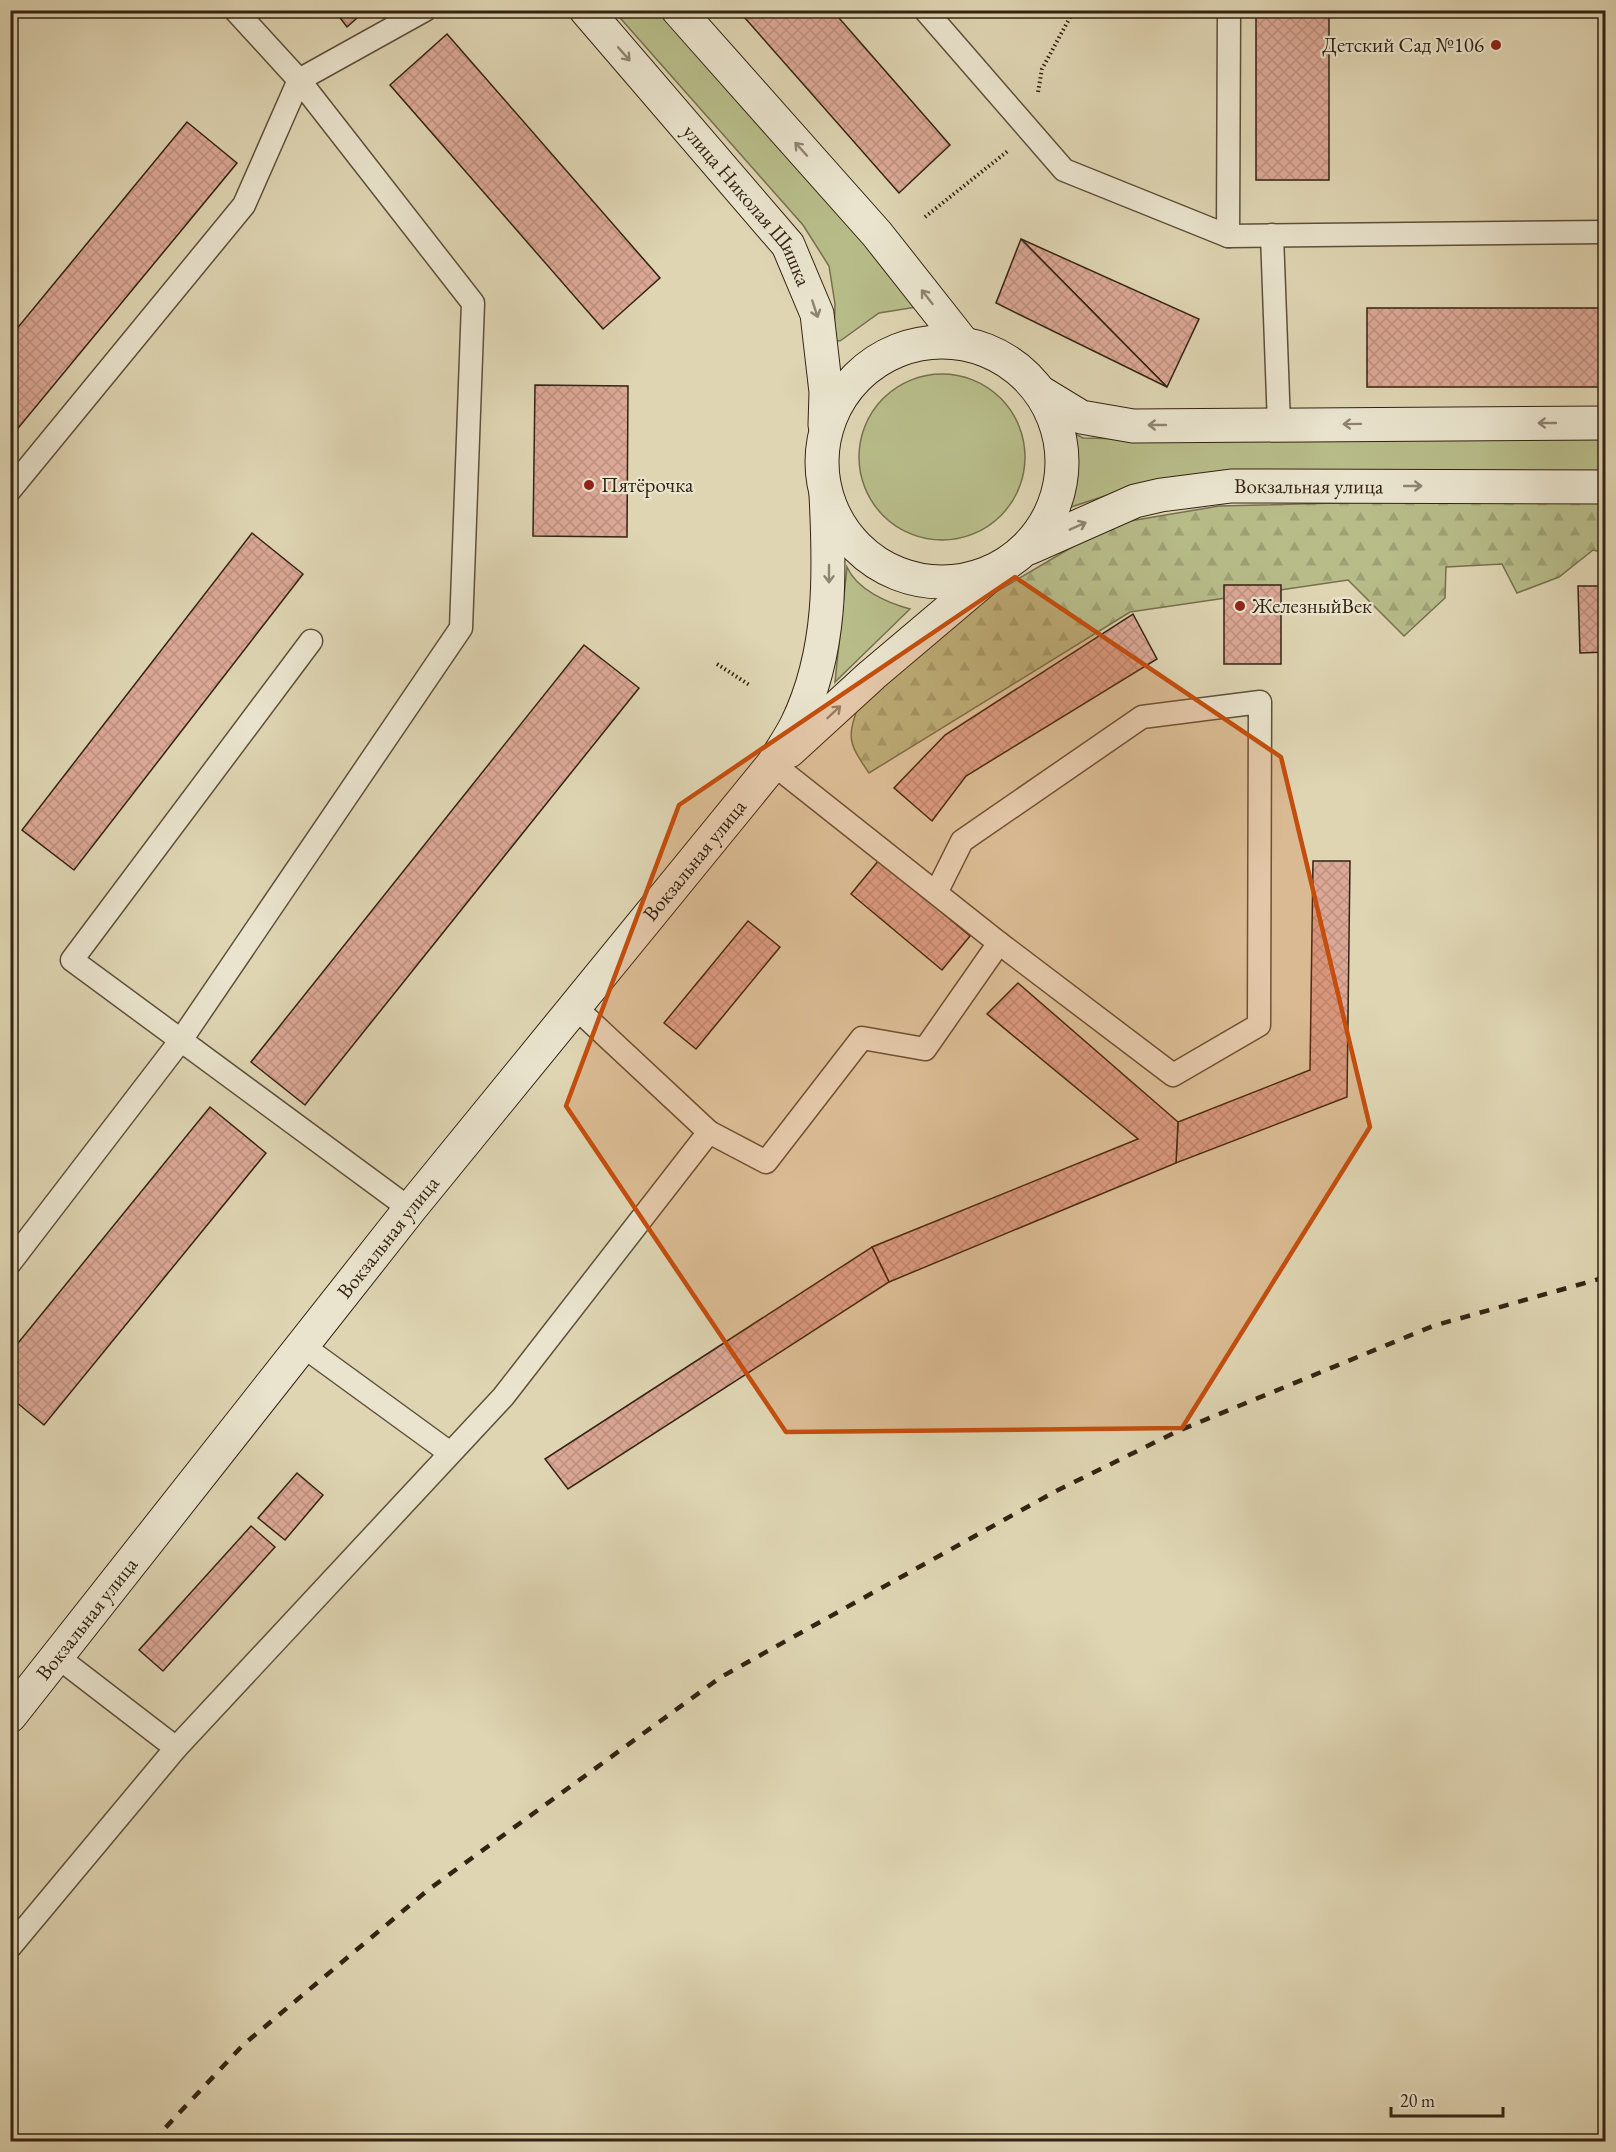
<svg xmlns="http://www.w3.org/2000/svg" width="1616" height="2152" font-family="'EB Garamond',serif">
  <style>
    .grass { fill: #b7bc89; stroke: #75704e; stroke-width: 1.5 }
    .forest { fill: url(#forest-firs); stroke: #75704e; stroke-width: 1.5 }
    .building { fill: url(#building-cross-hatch); stroke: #332312; stroke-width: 1.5 }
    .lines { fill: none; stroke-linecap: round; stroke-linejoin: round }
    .lane-casing { stroke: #5e503a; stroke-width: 25 }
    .secondary-casing { stroke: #332312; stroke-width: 35 }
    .path { stroke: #332312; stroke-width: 4; stroke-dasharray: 1.5 3; stroke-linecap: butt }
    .lane { stroke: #eae4ce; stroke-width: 22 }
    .secondary { stroke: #eae4ce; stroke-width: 33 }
    .rail { stroke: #332312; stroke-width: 4.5; stroke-dasharray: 10 10; stroke-linecap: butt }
    .oneway { stroke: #8e8470 }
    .marked { fill: #c44e0d; fill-opacity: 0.2; stroke: #c44e0d; stroke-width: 4.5; stroke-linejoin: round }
    .poi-dot { fill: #8f2418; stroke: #eae4ce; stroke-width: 2 }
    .labels { text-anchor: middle; stroke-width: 4.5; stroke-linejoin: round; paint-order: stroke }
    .poi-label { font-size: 21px; fill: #332312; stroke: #eae4ce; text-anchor: start }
    .street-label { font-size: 21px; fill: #332312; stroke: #eae4ce }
  </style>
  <defs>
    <pattern id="forest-firs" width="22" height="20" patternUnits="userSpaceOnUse" patternTransform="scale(1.5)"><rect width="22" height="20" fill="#b7bc89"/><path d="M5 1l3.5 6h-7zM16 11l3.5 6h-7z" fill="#9ea175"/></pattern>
    <pattern id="building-cross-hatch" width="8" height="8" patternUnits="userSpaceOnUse" patternTransform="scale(1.5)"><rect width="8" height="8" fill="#dca896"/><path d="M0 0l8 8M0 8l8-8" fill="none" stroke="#bd9080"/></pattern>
  </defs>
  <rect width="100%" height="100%" fill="#dfd5b3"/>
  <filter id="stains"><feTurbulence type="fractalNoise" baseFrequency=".00333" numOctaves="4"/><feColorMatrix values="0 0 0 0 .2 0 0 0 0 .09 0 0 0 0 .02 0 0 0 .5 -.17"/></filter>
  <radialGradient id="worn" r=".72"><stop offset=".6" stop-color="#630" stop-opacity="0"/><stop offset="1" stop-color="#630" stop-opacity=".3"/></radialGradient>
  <g class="grass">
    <path d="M614,11H666L923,306L879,313L840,341L834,340L835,304L829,266L803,225Z"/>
    <circle cx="942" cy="457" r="83"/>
    <path d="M1075,434L1083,438L1132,439L1605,434V472L1141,484L1068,508L1076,473Z"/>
    <path d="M847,567C857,590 888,603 910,609L835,682Z"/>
  </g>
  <path class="forest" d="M1605,496V553L1593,550L1559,577L1517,593L1502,564L1446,567L1445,598L1404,636L1348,580L1130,612L869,773C847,741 847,738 860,701L994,593L1079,543L1130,521L1219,506Z"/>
  <g class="building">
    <path d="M334,10H366L347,27Z"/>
    <path d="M738,10H832L950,145L899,193Z"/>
    <rect x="1256" y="10" width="73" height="170"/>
    <path d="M447,34L660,278L603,329L390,85Z"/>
    <path d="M187,122L237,163L10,438V337Z"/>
    <path d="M1021,239L1199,319L1167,387Z"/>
    <path d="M1021,239L1167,387L996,303Z"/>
    <rect x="1367" y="308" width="239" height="79"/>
    <path d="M535,385L628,386L627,537L533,536Z"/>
    <path d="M252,533L303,574L74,870L22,830Z"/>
    <rect x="1224" y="585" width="57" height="79"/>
    <path d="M1578,586H1606V652L1580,653Z"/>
    <path d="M1133,614L1157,659L966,776L932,821L894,788L945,735Z"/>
    <path d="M584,645L639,688L305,1105L251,1062Z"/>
    <path d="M879,860L970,936L942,970L851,894Z"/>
    <path d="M1313,861H1350L1347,1097L1176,1163L1178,1122L1310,1070Z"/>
    <path d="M748,921L780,947L696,1049L664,1023Z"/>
    <path d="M1018,983L1178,1122L1176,1163L889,1282L872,1247L1138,1139L987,1014Z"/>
    <path d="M210,1107L266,1153L44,1425L10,1397V1353Z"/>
    <path d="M872,1247L889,1282L568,1489L545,1459Z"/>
    <path d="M297,1473L323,1495L285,1540L258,1518Z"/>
    <path d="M251,1526L275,1547L163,1671L139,1650Z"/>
  </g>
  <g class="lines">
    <g class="lane-casing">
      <g id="lane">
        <path d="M925,10L1064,170L1228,236L1606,232"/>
        <path d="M1272,235L1279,425"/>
        <path d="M1228,236L1229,10"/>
        <path d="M10,490L244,205L299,80L425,10"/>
        <path d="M311,641L72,960L410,1209"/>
        <path d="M773,764L999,943L1173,1075L1259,1025L1260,702L1142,717L962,841L936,893"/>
        <path d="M709,1132L766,1162L862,1038L925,1049L999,943"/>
        <path d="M10,1263L181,1040L461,628L473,303L299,80L235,10"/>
        <path d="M303,1346L450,1453"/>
        <path d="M176,1748L503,1397L709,1132L575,1007"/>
        <path d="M10,1947L176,1748L59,1658"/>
      </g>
    </g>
    <g class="secondary-casing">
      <g id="secondary">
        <path id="s1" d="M586,10L788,245L817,314L826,392L825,425"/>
        <path d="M678,10L877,234L963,343"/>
        <circle cx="942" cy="462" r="120"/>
        <path d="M1040,392L1081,417L1133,426L1606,423"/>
        <path id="s2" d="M1029,548L1135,501L1161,495L1231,486L1606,487"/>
        <path d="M789,751L872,675L989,576"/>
        <path id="s3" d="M10,1716L410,1209L773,764C781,751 790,738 797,724C832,651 830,573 826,495"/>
      </g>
    </g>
    <g class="path">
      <path d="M1038,92L1042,69L1074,10"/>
      <path d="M925,217L1009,150"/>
      <path d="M717,664L751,686"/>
    </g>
    <use href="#lane" class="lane"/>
    <use href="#secondary" class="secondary"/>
    <path class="rail" d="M152,2142L243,2045L428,1890L721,1677L1056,1491L1178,1431L1433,1326L1606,1277"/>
  </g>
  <defs><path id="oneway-shaft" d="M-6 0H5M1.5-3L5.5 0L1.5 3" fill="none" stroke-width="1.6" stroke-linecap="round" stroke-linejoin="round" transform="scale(1.5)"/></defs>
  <g class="oneway">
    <use href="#oneway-shaft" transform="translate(624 54) rotate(49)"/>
    <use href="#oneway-shaft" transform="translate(801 149) rotate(-132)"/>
    <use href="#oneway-shaft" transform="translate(927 297) rotate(-128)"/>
    <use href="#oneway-shaft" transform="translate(815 309) rotate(72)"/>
    <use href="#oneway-shaft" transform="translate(1547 423) rotate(180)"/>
    <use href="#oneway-shaft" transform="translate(1352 424) rotate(179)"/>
    <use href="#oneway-shaft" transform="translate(1157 425) rotate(180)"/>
    <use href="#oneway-shaft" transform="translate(1413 486)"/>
    <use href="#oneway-shaft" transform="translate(1078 526) rotate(-24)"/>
    <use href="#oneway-shaft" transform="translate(829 574) rotate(90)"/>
    <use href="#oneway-shaft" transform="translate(834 712) rotate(-43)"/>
  </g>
  <path class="marked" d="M1015,577L1281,757L1370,1127L1182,1428L786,1432L566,1106L679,805Z"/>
  <g class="poi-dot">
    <circle cx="1496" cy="45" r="6"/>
    <circle cx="589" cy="485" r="6"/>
    <circle cx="1240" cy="606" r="6"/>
  </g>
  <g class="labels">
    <g class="poi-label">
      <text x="1484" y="52" text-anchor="end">Детский Сад №106</text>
      <text x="601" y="492">Пятёрочка</text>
      <text x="1252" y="613">ЖелезныйВек</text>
    </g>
    <g class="street-label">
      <text dy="7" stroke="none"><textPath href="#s1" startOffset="254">улица Николая Шишка</textPath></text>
      <text dy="7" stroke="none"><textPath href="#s2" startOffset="291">Вокзальная улица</textPath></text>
      <text dy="7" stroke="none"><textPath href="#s3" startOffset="1096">Вокзальная улица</textPath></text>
      <text dy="7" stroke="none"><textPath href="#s3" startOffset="610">Вокзальная улица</textPath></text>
      <text dy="7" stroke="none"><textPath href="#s3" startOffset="124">Вокзальная улица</textPath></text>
    </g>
  </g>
  <rect width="1616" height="2152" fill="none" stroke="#dfd5b3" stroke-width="36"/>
  <rect x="12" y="12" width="1592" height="2128" fill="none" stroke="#332312" stroke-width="3"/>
  <rect x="18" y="18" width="1580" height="2116" fill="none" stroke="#332312" stroke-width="1.5"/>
  <path d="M1391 2107v9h112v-9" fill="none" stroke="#332312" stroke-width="3"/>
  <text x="1400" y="2107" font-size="18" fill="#332312" stroke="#eae4ce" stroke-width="4.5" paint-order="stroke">20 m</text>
  <rect width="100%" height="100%" filter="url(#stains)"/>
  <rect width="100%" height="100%" fill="url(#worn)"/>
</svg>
